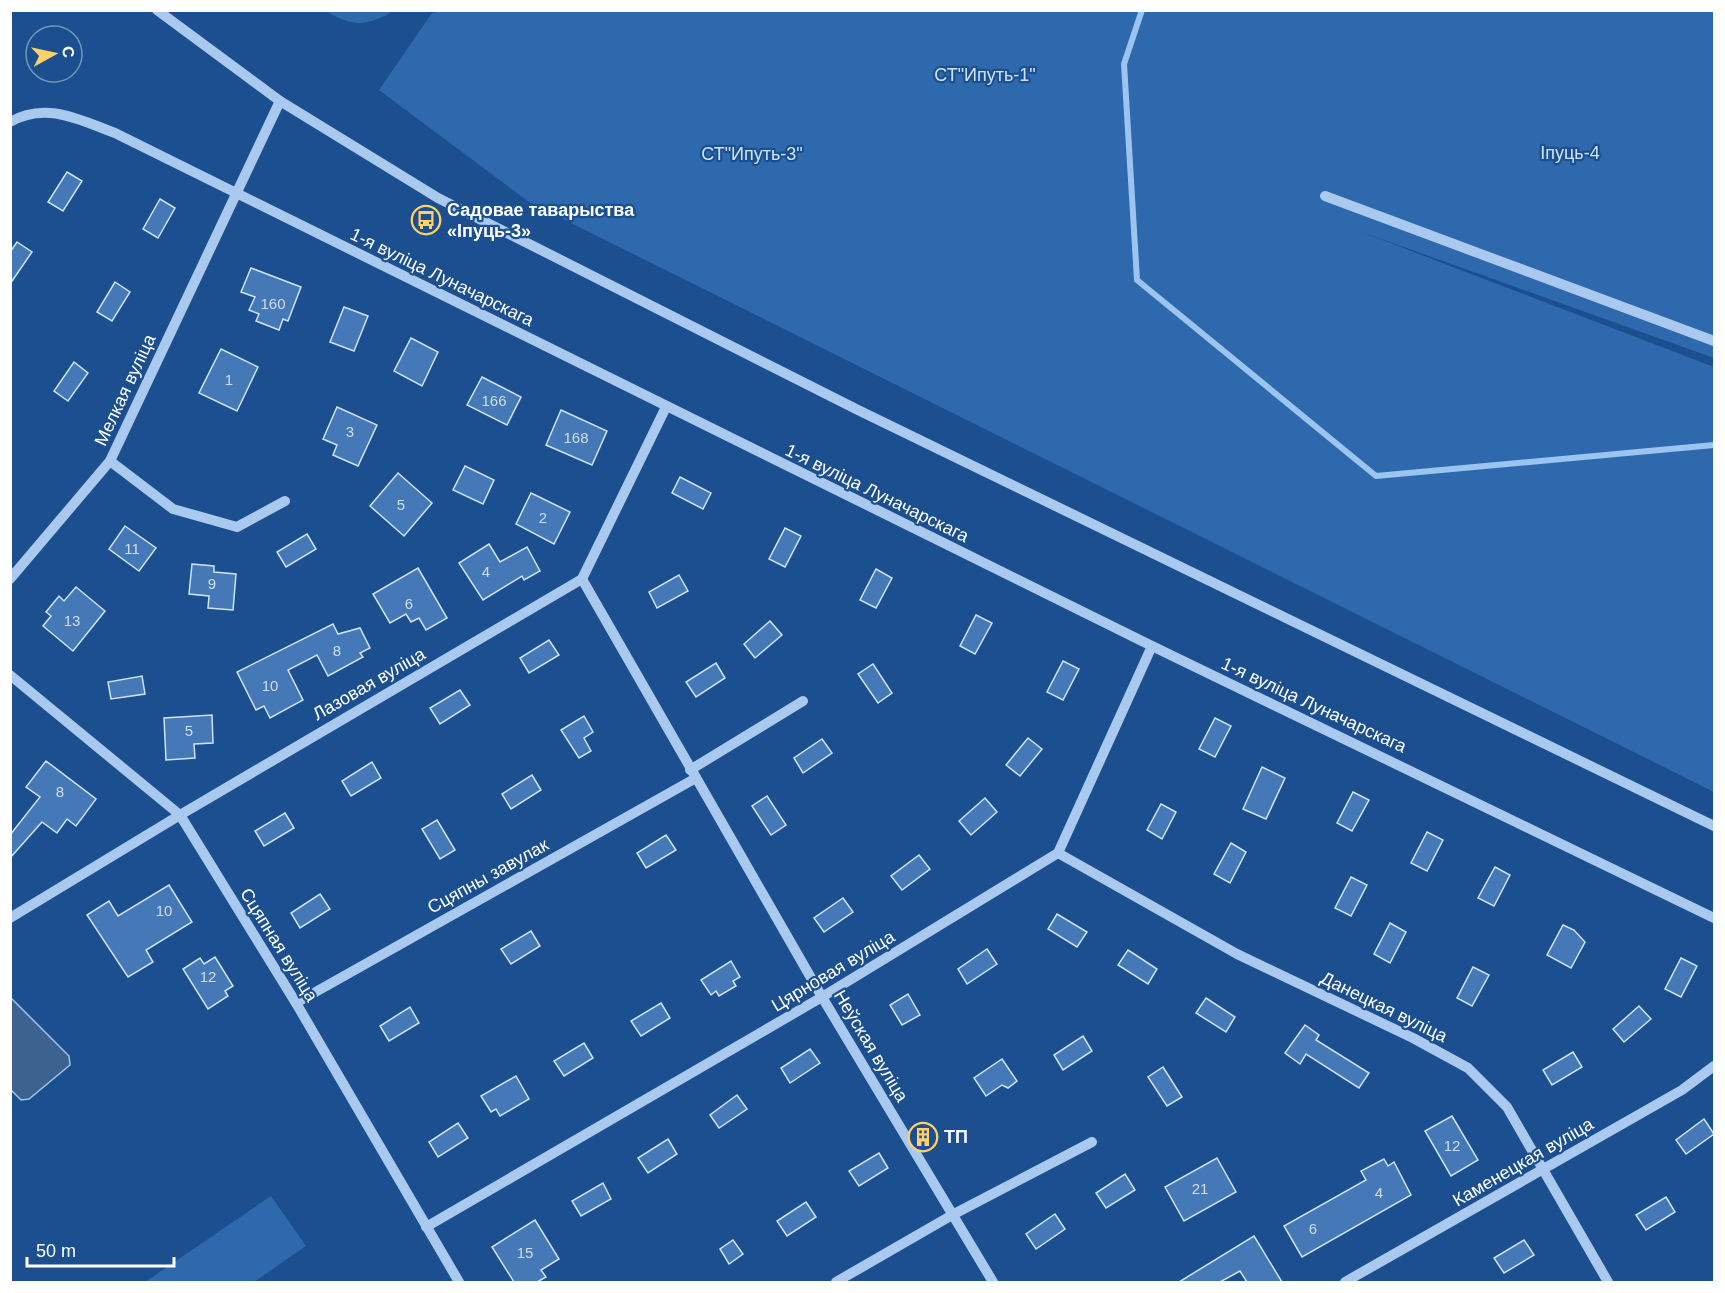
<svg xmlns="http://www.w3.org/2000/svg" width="1725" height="1293" font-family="Helvetica,sans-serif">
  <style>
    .green { fill: #2e69ad }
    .water { fill: #3c6290; stroke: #9cc4f0; stroke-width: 1.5 }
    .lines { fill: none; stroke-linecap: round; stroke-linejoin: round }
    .stream { stroke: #9cc4f0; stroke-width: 6 }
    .building { fill: #4478b7; stroke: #cfe3fa; stroke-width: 1.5 }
    .minor { stroke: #a9c9ee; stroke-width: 10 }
    .labels { text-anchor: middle; stroke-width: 4.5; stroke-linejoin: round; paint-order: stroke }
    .number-label { font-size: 15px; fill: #d0dded }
    .park-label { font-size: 18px; fill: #cfe3fa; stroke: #1b4f8f }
    .poi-label { font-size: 18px; font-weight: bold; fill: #fff; stroke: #1b4f8f; text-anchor: start }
    .street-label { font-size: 18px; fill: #fff; stroke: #1b4f8f }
  </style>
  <rect width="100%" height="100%" fill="#1b4f8f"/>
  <g class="green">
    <path d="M326,11V10L394,11C365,26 355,28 326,11Z"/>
    <path d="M441,11H1714V358L1359,231L1714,367V792L529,202L379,90L432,13Z"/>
    <path d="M271,1196L306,1246L254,1282H145Z"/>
  </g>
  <path class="water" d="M10,997L69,1056L70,1065L29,1099L21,1100L11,1090Z"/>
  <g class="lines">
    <path class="stream" d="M1142,10L1124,64L1137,280L1376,476L1714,445"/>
  </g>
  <g class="building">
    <path d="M67,172L82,181L63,211L48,202Z"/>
    <path d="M160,199L175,208L158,238L143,229Z"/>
    <path d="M17,242L32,252L10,284V252Z"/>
    <path d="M251,268L301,287L288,321L283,319L279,330L256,321L259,314L249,310L255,297L241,292Z"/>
    <path d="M115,282L130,292L112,321L97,312Z"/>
    <path d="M344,307L368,316L354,351L330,342Z"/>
    <path d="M411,338L438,352L422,386L394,371Z"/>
    <path d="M221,349L258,367L237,411L199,393Z"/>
    <path d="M74,362L88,373L68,401L54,391Z"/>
    <path d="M482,377L521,397L507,425L467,405Z"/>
    <path d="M337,407L377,425L358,466L333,455L337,445L323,439Z"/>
    <path d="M561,410L607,431L592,465L546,445Z"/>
    <path d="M465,466L494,480L483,504L453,490Z"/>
    <path d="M398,473L432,503L404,536L370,506Z"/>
    <path d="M680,477L711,493L703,509L672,493Z"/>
    <path d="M531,493L570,512L554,544L516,524Z"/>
    <path d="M125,526L156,548L139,571L109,549Z"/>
    <path d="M785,528L801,536L785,567L769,559Z"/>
    <path d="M307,534L316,549L286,567L277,552Z"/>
    <path d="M489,544L500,562L527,547L540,571L524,580L522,576L483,600L459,563Z"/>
    <path d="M192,564L214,566V572L236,574L233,610L208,608L209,596L189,594Z"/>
    <path d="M418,568L447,618L426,630L419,618L411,622L406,614L390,623L373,594Z"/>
    <path d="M876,569L892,578L876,608L860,600Z"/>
    <path d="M679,575L688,591L657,608L649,592Z"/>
    <path d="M76,587L105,611L73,651L43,626L51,616L46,612L59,596L64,601Z"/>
    <path d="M976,615L992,623L975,654L960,646Z"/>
    <path d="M770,621L782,635L755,658L744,644Z"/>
    <path d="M333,624L338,634L360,628L370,648L360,653L363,657L328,676L317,655L288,670L303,700L270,718L264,706L256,710L237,672Z"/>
    <path d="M549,640L559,655L529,673L520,658Z"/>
    <path d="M1063,661L1079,669L1063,700L1047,692Z"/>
    <path d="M716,663L725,678L696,697L686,682Z"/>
    <path d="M873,664L892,693L878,703L858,674Z"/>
    <path d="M142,676L145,694L111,699L108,682Z"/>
    <path d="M460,690L470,705L440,724L430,708Z"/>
    <path d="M212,715L213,743L194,744L195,758L166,760L164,718Z"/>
    <path d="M584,716L593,732L584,738L591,751L579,758L561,730Z"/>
    <path d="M1215,718L1231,726L1215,757L1199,749Z"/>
    <path d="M1028,738L1042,749L1020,776L1006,765Z"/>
    <path d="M822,739L832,753L803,773L794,758Z"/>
    <path d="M46,761L96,799L76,826L67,819L57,833L42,822L10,858V835L40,797L26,787Z"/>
    <path d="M372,762L381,778L351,796L342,781Z"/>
    <path d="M1262,767L1285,778L1266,819L1243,809Z"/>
    <path d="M532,775L541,790L511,809L502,794Z"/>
    <path d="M1353,792L1369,800L1352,831L1337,823Z"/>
    <path d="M767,796L786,825L771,835L752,806Z"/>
    <path d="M985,798L997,812L971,835L959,821Z"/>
    <path d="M1161,804L1176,812L1162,839L1147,830Z"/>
    <path d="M285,813L294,828L264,846L255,831Z"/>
    <path d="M437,820L455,850L440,859L422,829Z"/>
    <path d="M1427,832L1443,840L1427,871L1411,863Z"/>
    <path d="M666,835L676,850L646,868L637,853Z"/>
    <path d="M1231,843L1246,852L1230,883L1214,874Z"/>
    <path d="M919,855L930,869L902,890L891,876Z"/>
    <path d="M1495,867L1510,875L1494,906L1478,898Z"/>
    <path d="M1351,877L1367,885L1351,916L1335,908Z"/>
    <path d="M169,885L192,922L146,950L153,962L128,977L87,915L109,901L118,916Z"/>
    <path d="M320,894L330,909L300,928L291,913Z"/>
    <path d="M843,898L853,912L824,932L814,918Z"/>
    <path d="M1057,914L1087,932L1077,947L1048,929Z"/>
    <path d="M1390,923L1406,932L1390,963L1374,954Z"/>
    <path d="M1563,925L1574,930L1585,942L1571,968L1547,955Z"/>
    <path d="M531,931L540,946L511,964L501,949Z"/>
    <path d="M987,949L997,964L967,984L958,969Z"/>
    <path d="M1128,950L1157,969L1148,984L1118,965Z"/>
    <path d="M215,957L233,986L225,991L228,996L208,1009L183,969L200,958L204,964Z"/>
    <path d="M1681,958L1697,966L1681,997L1665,989Z"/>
    <path d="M731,961L740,977L733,981L736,986L719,996L716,991L711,995L701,980Z"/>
    <path d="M1473,967L1489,975L1472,1006L1457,998Z"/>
    <path d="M908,994L920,1015L902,1025L890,1005Z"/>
    <path d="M1206,998L1235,1017L1226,1032L1196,1013Z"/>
    <path d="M661,1003L670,1018L641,1036L631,1021Z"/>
    <path d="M1639,1006L1651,1019L1624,1042L1613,1029Z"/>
    <path d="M410,1007L419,1023L389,1041L380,1026Z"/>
    <path d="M1305,1025L1319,1035L1316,1040L1369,1073L1359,1088L1306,1054L1300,1064L1285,1053Z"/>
    <path d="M1083,1036L1092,1051L1063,1070L1054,1055Z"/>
    <path d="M584,1043L593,1058L564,1076L554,1061Z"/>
    <path d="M810,1049L820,1063L790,1083L781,1068Z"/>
    <path d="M1573,1052L1582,1067L1552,1085L1543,1070Z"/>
    <path d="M1002,1059L1017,1081L1008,1088L1002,1085L986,1096L974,1078Z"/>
    <path d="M1163,1067L1182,1097L1167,1106L1148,1077Z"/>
    <path d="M516,1076L529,1099L500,1116L496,1109L491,1112L481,1096Z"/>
    <path d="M737,1095L747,1109L719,1128L710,1115Z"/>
    <path d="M1452,1116L1478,1160L1451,1176L1425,1131Z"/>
    <path d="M1704,1119L1714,1134L1686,1154L1676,1140Z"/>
    <path d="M458,1123L468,1138L438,1157L429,1142Z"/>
    <path d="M668,1139L677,1154L648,1173L638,1158Z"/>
    <path d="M879,1153L888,1168L859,1186L849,1171Z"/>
    <path d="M1217,1158L1236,1192L1184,1221L1165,1187Z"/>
    <path d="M1384,1159L1388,1166L1394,1162L1411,1195L1302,1257L1284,1226L1366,1180L1361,1171Z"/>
    <path d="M1125,1174L1135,1190L1106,1208L1096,1193Z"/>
    <path d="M603,1183L611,1199L581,1216L572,1201Z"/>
    <path d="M1666,1197L1675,1212L1646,1230L1636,1215Z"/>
    <path d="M806,1202L816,1217L787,1236L777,1221Z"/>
    <path d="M1055,1214L1065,1229L1036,1249L1026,1234Z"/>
    <path d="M535,1220L559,1259L541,1270L546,1277L537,1282H514L492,1247Z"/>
    <path d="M1254,1236L1282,1282H1247L1240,1271L1220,1282H1179Z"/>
    <path d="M733,1240L743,1254L729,1264L720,1249Z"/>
    <path d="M1524,1240L1534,1255L1504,1273L1494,1258Z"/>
  </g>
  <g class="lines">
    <g class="minor">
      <path d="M157,10L280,101L438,198L858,410L1714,826"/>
      <path d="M10,122C46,101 80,120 115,133L1152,646L1714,918"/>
      <path d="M1325,196L1714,341"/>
      <path d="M110,461L173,509L237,527L285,501"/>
      <path d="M10,579L110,461L280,101"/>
      <path d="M582,579L822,997L993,1282"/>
      <path d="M10,675L180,815L296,1003L459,1282"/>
      <path d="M690,770L803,701"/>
      <path d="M1058,853L1237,954L1413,1038L1468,1068L1507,1107L1608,1282"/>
      <path d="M10,918L180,815L582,579L666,407"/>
      <path d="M296,1003L696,778"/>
      <path d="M426,1227L822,997L1058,853L1152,646"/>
      <path d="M836,1282L954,1214L1092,1142"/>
      <path d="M1345,1282L1682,1090L1714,1066"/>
    </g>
  </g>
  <defs>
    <g id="bus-ring" transform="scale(1.5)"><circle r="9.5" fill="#1b4f8f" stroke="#ffd166" stroke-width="1.5"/><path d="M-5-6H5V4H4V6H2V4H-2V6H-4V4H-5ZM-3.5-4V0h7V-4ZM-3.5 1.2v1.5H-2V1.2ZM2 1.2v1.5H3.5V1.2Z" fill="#ffd166"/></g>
    <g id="building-ring" transform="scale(1.5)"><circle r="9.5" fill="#1b4f8f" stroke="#ffd166" stroke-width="1.5"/><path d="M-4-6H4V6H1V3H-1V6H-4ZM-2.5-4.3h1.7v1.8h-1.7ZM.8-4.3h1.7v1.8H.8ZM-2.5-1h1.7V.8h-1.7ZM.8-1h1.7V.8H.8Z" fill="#ffd166"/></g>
  </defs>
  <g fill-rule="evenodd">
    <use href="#bus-ring" x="426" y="220"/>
    <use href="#building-ring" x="923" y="1137"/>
  </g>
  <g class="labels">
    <g class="number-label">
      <text x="273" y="309">160</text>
      <text x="229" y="385">1</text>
      <text x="494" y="406">166</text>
      <text x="350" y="437">3</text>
      <text x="576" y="443">168</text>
      <text x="401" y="510">5</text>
      <text x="543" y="523">2</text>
      <text x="132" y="554">11</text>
      <text x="486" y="577">4</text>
      <text x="212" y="589">9</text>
      <text x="409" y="609">6</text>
      <text x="72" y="626">13</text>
      <text x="337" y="656">8</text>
      <text x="270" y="691">10</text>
      <text x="189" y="736">5</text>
      <text x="60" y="797">8</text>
      <text x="164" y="916">10</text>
      <text x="208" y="982">12</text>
      <text x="1452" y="1151">12</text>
      <text x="1200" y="1194">21</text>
      <text x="1379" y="1198">4</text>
      <text x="1313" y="1234">6</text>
      <text x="525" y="1258">15</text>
    </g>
    <g class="park-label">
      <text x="985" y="81">СТ"Ипуть-1"</text>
      <text x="1570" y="159">Іпуць-4</text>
      <text x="752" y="160">СТ"Ипуть-3"</text>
    </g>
    <g class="poi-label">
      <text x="447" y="216">Садовае таварыства<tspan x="447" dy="21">«Іпуць-3»</tspan></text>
      <text x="944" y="1143">ТП</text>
    </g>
    <g class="street-label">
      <text transform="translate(442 277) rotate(26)" y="6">1-я вуліца Луначарскага</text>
      <text transform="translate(125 390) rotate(-65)" y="6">Мелкая вуліца</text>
      <text transform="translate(877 493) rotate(26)" y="6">1-я вуліца Луначарскага</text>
      <text transform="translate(369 684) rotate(-30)" y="6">Лазовая вуліца</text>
      <text transform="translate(1314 705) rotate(25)" y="6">1-я вуліца Луначарскага</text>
      <text transform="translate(488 876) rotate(-29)" y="6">Сцяпны завулак</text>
      <text transform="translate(279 945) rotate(58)" y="6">Сцяпная вуліца</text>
      <text transform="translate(833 971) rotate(-31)" y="6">Цярновая вуліца</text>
      <text transform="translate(1384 1007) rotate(26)" y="6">Данецкая вуліца</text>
      <text transform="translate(871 1046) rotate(59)" y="6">Неўская вуліца</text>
      <text transform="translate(1523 1162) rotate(-30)" y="6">Каменецкая вуліца</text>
    </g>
  </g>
  <rect width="1725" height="1293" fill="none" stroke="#ffffff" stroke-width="24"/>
  <g transform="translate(54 54) rotate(82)"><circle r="28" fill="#1b4f8f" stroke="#7695bc" stroke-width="1.5"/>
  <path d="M0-4.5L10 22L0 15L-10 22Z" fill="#ffd166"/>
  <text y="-9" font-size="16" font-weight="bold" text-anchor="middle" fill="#ffffff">С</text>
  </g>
  <path d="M27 1257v9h147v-9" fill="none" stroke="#ffffff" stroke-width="3"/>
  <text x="36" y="1257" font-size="18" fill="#ffffff" stroke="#1b4f8f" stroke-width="4.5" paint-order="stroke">50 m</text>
</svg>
